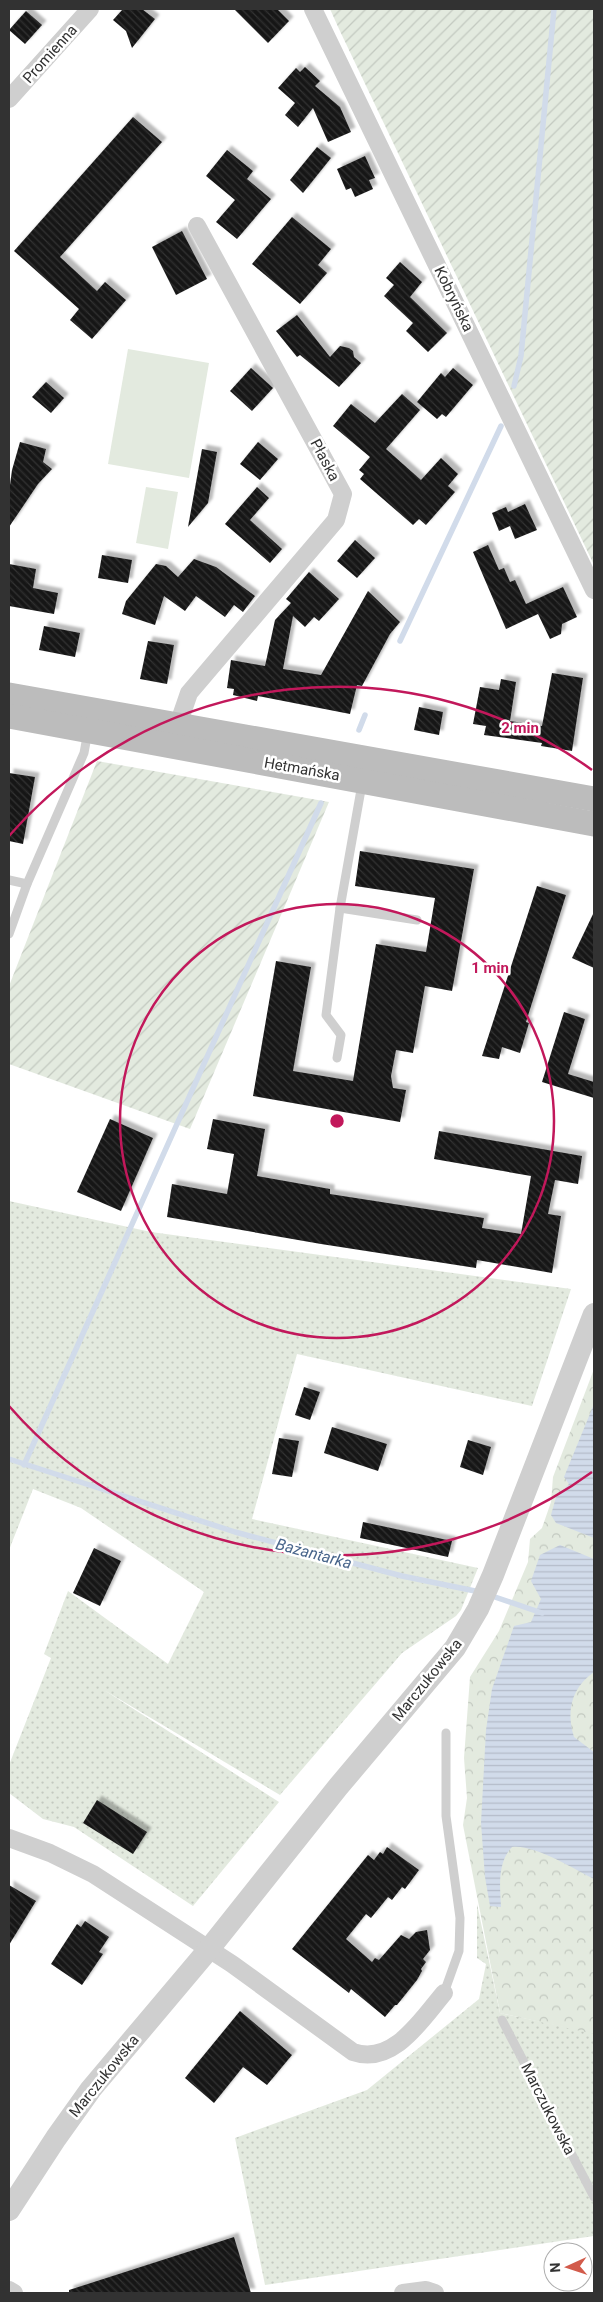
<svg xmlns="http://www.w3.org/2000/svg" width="603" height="2302" font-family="Roboto,sans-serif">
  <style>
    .grass { fill: url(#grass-dots) }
    .park { fill: url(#park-crowns) }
    .garden { fill: url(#garden-furrows) }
    .pitch { fill: #e3eadf }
    .water { fill: url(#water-rules) }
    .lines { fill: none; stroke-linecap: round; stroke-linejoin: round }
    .stream { stroke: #d1dbea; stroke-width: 5.5 }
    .building { fill: url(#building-back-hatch); filter: url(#shadow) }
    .service { stroke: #cfcfcf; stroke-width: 9 }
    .minor { stroke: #cfcfcf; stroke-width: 18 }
    .tertiary { stroke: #cfcfcf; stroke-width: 22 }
    .secondary { stroke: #bcbcbc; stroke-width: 25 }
    .ring { fill: none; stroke: #c2185b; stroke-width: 2.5 }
    .labels { text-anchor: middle; stroke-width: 5; stroke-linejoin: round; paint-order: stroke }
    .street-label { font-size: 15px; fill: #323232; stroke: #fff }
    .water-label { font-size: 16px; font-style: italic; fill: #48658b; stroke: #fff }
    .centre { fill: #c2185b; stroke: #fff; stroke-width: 2.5 }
    .ring-label { font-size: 15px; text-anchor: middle; font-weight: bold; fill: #c2185b; stroke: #fff; stroke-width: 5; stroke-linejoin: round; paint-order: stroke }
  </style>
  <defs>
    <pattern id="grass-dots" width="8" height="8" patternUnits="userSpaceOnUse" patternTransform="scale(1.25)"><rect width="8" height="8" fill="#e3eadf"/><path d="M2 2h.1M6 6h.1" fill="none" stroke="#c3c9c0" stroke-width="1.8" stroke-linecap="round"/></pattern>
    <pattern id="park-crowns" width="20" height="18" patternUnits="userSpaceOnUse" patternTransform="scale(1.25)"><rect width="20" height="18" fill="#e3eadf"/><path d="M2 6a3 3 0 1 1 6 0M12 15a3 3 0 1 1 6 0" fill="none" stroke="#c3c9c0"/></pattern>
    <pattern id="garden-furrows" width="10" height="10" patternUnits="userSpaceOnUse" patternTransform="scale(1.25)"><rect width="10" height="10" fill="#e3eadf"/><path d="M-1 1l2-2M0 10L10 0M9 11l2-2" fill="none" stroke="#c3c9c0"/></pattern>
    <pattern id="water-rules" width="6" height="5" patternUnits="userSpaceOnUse" patternTransform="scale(1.25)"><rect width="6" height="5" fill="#d1dbea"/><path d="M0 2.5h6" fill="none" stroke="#b4bcc9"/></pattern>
    <pattern id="building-back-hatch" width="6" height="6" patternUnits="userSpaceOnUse" patternTransform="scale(1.25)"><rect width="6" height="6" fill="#191919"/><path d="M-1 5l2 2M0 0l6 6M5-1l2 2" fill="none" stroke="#323232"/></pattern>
    <filter id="shadow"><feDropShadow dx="4.5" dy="-4.5" stdDeviation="1" flood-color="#0004"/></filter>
  </defs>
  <rect width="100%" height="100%" fill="#fff"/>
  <g class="grass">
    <path d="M9,1201L151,1232L571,1289L532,1406L297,1354L252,1519L478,1568L461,1610L456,1616L402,1653L280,1795L104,1690L279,1802L193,1906L74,1827L43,1819L9,1793V1765L51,1658L44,1654L68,1591L168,1664L204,1592L81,1508L33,1489L9,1550Z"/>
    <path d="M477,1904L500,2013L594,2033V2236L265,2285L235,2138L367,2090L479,1999L486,1964L477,1958Z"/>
  </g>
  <path class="park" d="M594,1369V2034L500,2013L463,1825L467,1798L464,1758L470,1677L499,1631L528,1562L530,1539L542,1528L551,1502L553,1477Z"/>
  <g class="garden">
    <path d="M330,9H594V565L339,29Z"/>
    <path d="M97,761L329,802L190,1129L9,1064V986Z"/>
  </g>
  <g class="pitch">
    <path d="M128,349L209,363L189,478L108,464Z"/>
    <path d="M146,487L178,492L168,549L136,543Z"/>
  </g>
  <g class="water">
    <path d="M594,1404V1538L556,1523L551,1515L556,1497L569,1484L564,1477Z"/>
    <path d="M560,1545L594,1559V1672C571,1688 566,1712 574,1737L594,1752V1879C574,1869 534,1844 512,1847C497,1863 500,1887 501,1907L490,1906L485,1877L481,1823L486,1730L492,1689L514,1626L531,1622L541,1599L531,1581L540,1555Z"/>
  </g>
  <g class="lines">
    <g class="stream">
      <path d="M514,386L521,356L554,9"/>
      <path d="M400,641L501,426"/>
      <path d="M359,730L365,715"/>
      <path d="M9,1459L235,1532L402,1576L480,1592"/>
      <path d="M24,1465L321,803"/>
      <path d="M489,1595L542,1613"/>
    </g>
  </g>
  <g class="building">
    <path d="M123,9H142L155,19L132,48L126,31L113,20Z"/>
    <path d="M234,9H277L289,21L268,43Z"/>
    <path d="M26,11L42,25L25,44L9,30Z"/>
    <path d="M305,67L320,81L315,86L340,107L351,132L328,142L313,108L298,127L285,115L295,103L278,88L296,68L300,72Z"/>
    <path d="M133,117L162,142L60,257L97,291L105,282L126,300L92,339L70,320L79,309L14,251Z"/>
    <path d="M317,147L331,158L303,193L290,180Z"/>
    <path d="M227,150L253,171L247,179L271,199L237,239L216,222L235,200L206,176Z"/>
    <path d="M365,156L375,178L369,180L373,189L355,197L351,188L346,190L337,169Z"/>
    <path d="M292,217L331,249L318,265L327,273L300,304L252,264Z"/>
    <path d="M182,231L207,279L176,295L152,247Z"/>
    <path d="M400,262L422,282L410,297L447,333L428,352L406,331L413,323L384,296L394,285L386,278Z"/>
    <path d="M297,315L330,357L340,346L349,348L353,351L354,357L361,363L339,387L300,355L297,357L276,331Z"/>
    <path d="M251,368L273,388L252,411L230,391Z"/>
    <path d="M453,368L473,385L446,417L442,414L437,419L417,402L441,373L445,377Z"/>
    <path d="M46,382L64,398L51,413L32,397Z"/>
    <path d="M402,394L420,410L386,449L421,480L441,458L458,474L448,486L455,492L426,525L419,519L413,525L360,479L364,474L359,470L370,457L333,426L351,404L375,423Z"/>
    <path d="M20,442L46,449L43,462L52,469L38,484L9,527V492L12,470Z"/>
    <path d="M258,442L278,459L260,480L240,464Z"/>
    <path d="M202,449L217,452L208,503L188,527Z"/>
    <path d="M257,487L269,498L250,520L282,549L270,563L225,524Z"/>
    <path d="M525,504L537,530L515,539L510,526L499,531L492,513L506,507L508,512Z"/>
    <path d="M355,540L375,558L357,578L337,561Z"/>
    <path d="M488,545L499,570L504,568L510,582L515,580L526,604L563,587L577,617L562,624L561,634L550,639L538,614L506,629L473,552Z"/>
    <path d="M102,555L132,560L128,583L98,578Z"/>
    <path d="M194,559L216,567L255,596L243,612L234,605L225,617L196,596L185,611L164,596L155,625L122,614L126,601L156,564L166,566L178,577Z"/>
    <path d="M9,564L36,569L33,588L58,593L54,614L9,606Z"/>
    <path d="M309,572L339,599L319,621L314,617L305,627L293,616L283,669L321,675L368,591L400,622L390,634L362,686L357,685L350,714L258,696L257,701L233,695L234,689L227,688L231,660L265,666L275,620L291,603L286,599Z"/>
    <path d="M44,626L80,633L75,657L39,650Z"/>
    <path d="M148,641L174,645L167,684L140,679Z"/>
    <path d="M552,673L583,678L572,751L541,746L542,743L484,735L486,726L473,724L480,687L499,690L501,679L516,682L510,721L542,726Z"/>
    <path d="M419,707L443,712L439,735L414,730Z"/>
    <path d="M9,773L35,777L23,844L9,841Z"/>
    <path d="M360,851L474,869L452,991L425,986L413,1053L396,1050L391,1076L393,1088L406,1090L400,1122L253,1096L276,961L311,967L293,1071L353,1081L376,944L426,952L435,898L355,886Z"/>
    <path d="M537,886L566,895L526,1022L529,1023L520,1053L502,1047L499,1059L482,1056Z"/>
    <path d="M594,912V968L572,958Z"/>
    <path d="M564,1012L585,1019L568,1074L594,1082V1098L542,1082Z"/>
    <path d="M110,1119L153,1138L121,1211L77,1192Z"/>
    <path d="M213,1119L265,1129L257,1176L330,1189V1194L484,1218L482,1228L521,1234L531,1176L434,1159L439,1131L582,1156L578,1184L555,1180L548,1214L561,1216L552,1273L477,1260L476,1268L321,1244L167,1217L172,1184L227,1194L234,1154L207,1149Z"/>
    <path d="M304,1387L320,1392L310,1420L295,1415Z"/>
    <path d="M332,1427L387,1444L378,1471L324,1453Z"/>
    <path d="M279,1438L299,1441L292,1477L272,1474Z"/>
    <path d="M468,1440L491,1447L483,1475L460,1467Z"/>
    <path d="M363,1522L452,1541L448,1557L360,1538Z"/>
    <path d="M94,1548L121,1561L100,1606L73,1593Z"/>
    <path d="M97,1800L147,1832L133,1854L83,1823Z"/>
    <path d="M387,1847L419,1870L405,1889L402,1887L392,1900L388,1897L371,1918L366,1914L346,1939L372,1962L375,1958L379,1960L401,1935L409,1939L416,1932L427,1930L430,1950L423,1959L426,1962L421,1969L422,1971L417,1980L397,2005H395L385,2017L351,1989L349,1993L292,1949L368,1855L374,1860L380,1852L383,1854Z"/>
    <path d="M9,1885L36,1901L9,1945Z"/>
    <path d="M85,1921L109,1937L99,1952L103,1954L82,1985L51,1964L77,1924L81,1927Z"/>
    <path d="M240,2011L292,2055L267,2085L243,2067L214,2103L185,2078Z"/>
    <path d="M234,2237L251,2293H69V2290Z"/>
  </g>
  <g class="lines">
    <g class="service">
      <path d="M362,784L340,908L417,920"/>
      <path d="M9,880L27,884"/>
      <path d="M9,934L27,884L84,753L88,731"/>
      <path d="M337,1058L341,1035L326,1015L340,908"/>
      <path d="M444,1993L459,1951L460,1918L446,1816V1733"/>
      <path d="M502,2020L594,2197"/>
    </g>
    <g class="minor">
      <path d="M313,9L594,590"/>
      <path d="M9,99L90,9"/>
      <path d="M178,725L189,693L336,520L343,494L197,226"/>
      <path d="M9,1838L50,1853L93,1874L232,1964L353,2052C393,2066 422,2019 444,1993"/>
      <path d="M9,2290L14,2293"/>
      <path d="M403,2293L426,2290L435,2293"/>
    </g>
    <path class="tertiary" d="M9,2210L56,2138L91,2089L209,1949L338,1787L455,1648L478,1609L493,1575L594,1314"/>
    <g class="secondary">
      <path d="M9,695L594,799"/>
      <path d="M9,716L594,824"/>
    </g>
  </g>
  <g class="ring">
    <circle cx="337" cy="1121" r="217"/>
    <path d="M592 1472A434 434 0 0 1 9 1406M9 836A434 434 0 0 1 592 770"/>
  </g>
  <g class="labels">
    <g class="street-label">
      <text transform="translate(50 54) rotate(-48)" y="5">Promienna</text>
      <text transform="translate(454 299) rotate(64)" y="5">Kobryńska</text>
      <text transform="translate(325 460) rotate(62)" y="5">Płaska</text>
      <text transform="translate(302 769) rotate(10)" y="5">Hetmańska</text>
      <text transform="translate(427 1680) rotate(-51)" y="5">Marczukowska</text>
      <text transform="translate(104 2076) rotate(-51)" y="5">Marczukowska</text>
      <text transform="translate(548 2109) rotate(63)" y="5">Marczukowska</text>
    </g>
    <g class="water-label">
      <text transform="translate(314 1553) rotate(15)" y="6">Bażantarka</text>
    </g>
  </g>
  <circle cx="337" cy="1121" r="8" class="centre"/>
  <g class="ring-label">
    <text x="520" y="733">2 min</text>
    <text x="490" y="973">1 min</text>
  </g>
  <rect width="603" height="2302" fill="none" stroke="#323232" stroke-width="20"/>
  <g transform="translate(568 2267) rotate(267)"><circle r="24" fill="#ffffff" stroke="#adadad"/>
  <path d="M0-4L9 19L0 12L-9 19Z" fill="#d25b4b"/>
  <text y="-8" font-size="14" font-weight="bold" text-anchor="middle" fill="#323232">N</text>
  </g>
</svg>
